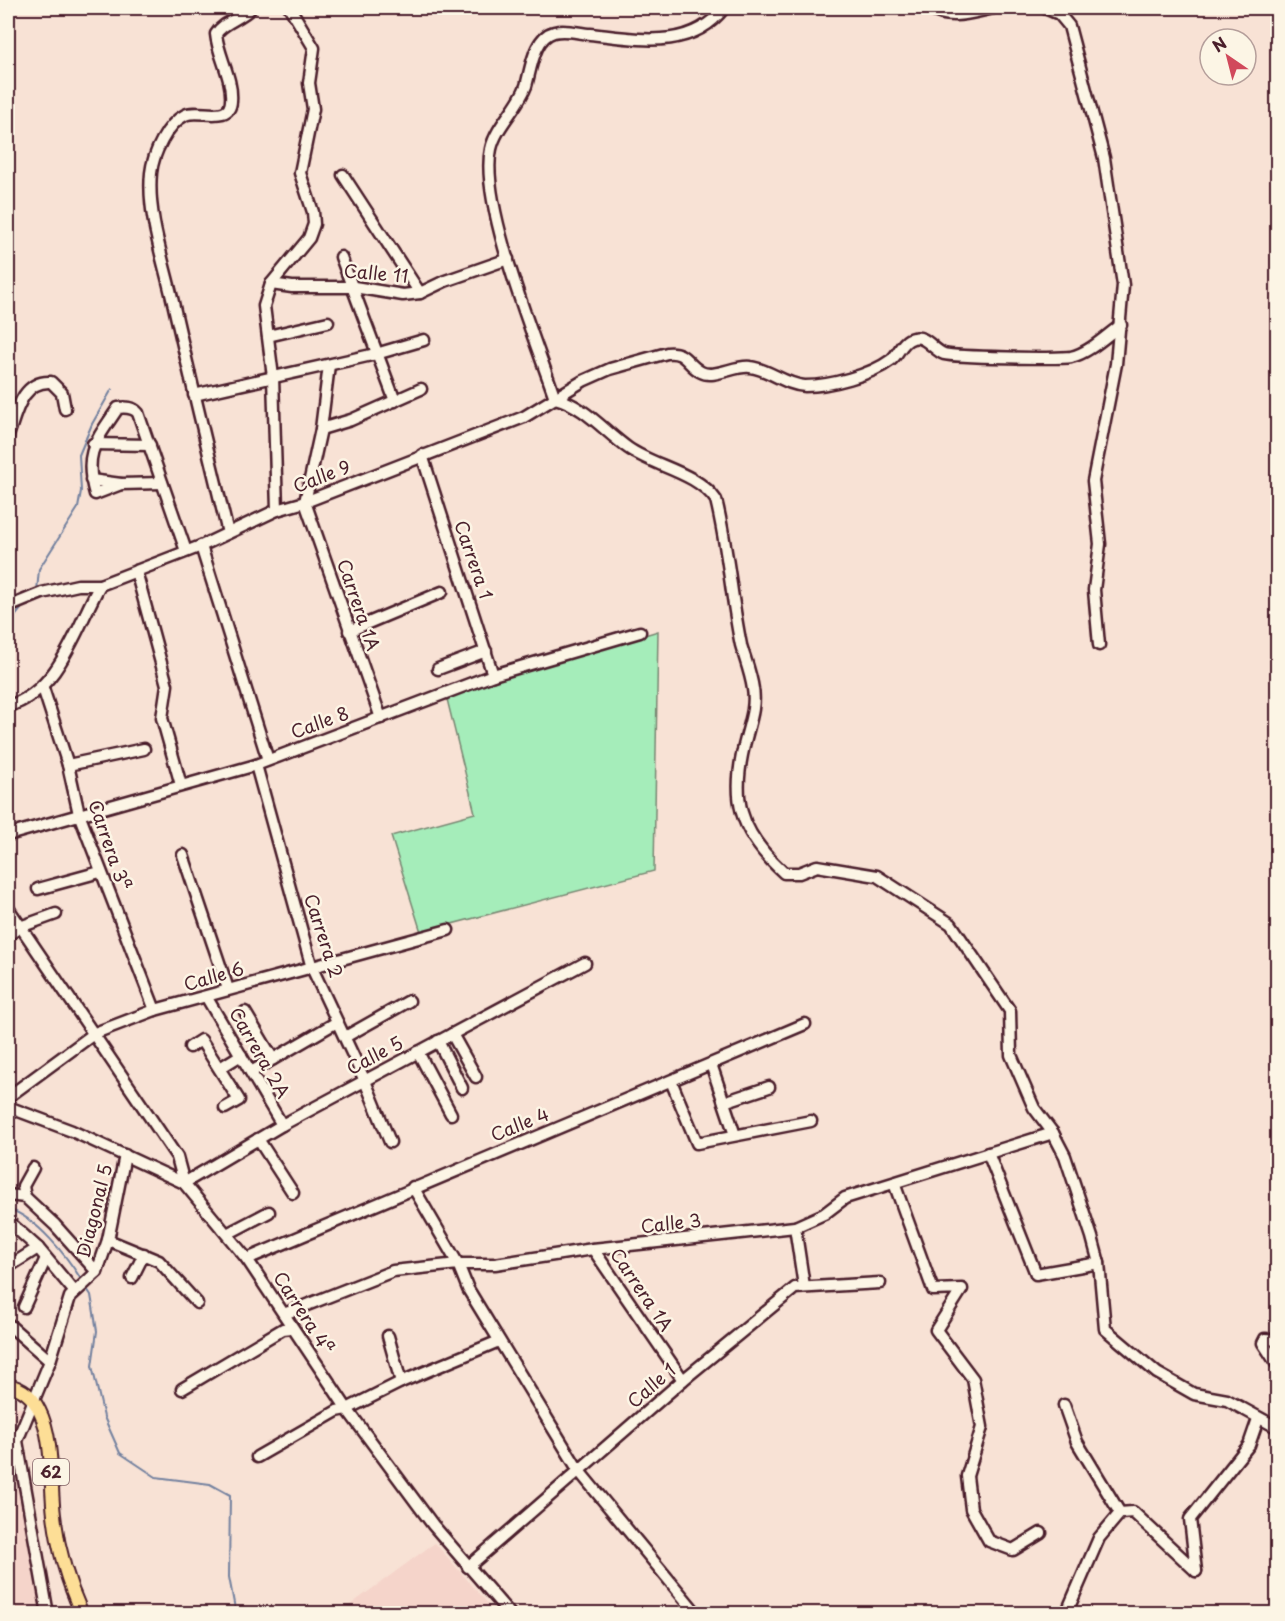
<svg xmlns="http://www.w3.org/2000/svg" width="1285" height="1621" font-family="'Playpen Sans',sans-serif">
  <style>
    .built { fill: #f5d4ca }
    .green { fill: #a5edba; stroke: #788672; stroke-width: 1.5 }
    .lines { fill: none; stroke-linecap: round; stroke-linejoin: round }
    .stream { stroke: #73819f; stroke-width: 2 }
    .minor-casing { stroke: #4a1f2b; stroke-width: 15 }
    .major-casing { stroke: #4a1f2b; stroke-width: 16 }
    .minor { stroke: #fcf5e5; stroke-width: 10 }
    .major { stroke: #fdde96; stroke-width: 12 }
    .labels { text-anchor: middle; stroke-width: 5; stroke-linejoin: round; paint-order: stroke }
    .shield { fill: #fcf5e5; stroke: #7f5f63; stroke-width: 1.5 }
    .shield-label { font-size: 16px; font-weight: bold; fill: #4a1f2b }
    .street-label { font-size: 18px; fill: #4a1f2b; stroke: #fcf5e5 }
  </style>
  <rect width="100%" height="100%" fill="#f8e2d5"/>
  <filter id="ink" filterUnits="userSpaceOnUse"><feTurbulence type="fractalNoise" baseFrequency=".0167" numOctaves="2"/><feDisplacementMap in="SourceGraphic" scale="12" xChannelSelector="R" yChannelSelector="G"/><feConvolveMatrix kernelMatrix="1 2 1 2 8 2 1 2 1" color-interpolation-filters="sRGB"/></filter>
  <g filter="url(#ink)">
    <g class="built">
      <path d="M8,1405L27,1409L14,1439L46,1613L8,1614Z"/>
      <path d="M435,1543L496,1613H339L429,1547Z"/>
    </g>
    <path class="green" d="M658,631L654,871L421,932L391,836L475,813L446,695Z"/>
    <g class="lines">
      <g class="stream">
        <path d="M37,591L39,569L78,508L81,491L79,455L92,424L112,389"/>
        <path d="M8,625L25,604"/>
        <path d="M8,1209C36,1217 67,1256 82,1281"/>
        <path d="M85,1286L91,1295L97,1331L92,1366L104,1417L120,1453L156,1477L210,1484L230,1495L229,1577L236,1614"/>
      </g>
      <g class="minor-casing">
        <g id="minor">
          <path d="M928,8C950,21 970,13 994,8"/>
          <path d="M1045,8L1059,14L1069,26L1104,158L1123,285L1116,364L1093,481L1100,544L1094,590L1099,645"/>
          <path d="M343,175L420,293"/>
          <path d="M341,257L395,401"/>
          <path d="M271,284L292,287H354L403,295L420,293L445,281L508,259"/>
          <path d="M268,336L328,322"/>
          <path d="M194,395L376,354L424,340"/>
          <path d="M555,398C585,406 604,431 628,448C655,467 697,472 716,500C728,548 731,597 741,645C745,659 751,674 753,689C756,706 750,722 746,738C730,797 738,831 784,873H799L817,866L877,876L951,924L1010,1011L1011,1055L1034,1108L1053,1133L1065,1156L1092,1237L1099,1263L1105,1329L1157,1373L1194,1394L1227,1400L1278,1428"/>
          <path d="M555,398C536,342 479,202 491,149C496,126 518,108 526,86C531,69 534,37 554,32C565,29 578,33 590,34C638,39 691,51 724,8"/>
          <path d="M321,429L351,420L421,389"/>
          <path d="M8,436C16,413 22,380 51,382L62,393L65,409"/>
          <path d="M93,444L150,445"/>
          <path d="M422,455L493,675"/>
          <path d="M91,480L121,484L162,483"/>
          <path d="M121,484L95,494C83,453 96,441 118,408C126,407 133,407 138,413L186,551"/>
          <path d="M305,502L381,718"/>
          <path d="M305,502L321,429L329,365"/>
          <path d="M277,510L273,377L264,306L271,284L309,238L314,224L313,212L300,173L313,109L309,83L314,48L290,8"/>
          <path d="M228,533C209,455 190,377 172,298C163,259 147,213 151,173C153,154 167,124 185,115C198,108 230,124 231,101C233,78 218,56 216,34C223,22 241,19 251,8"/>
          <path d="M201,546L268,760"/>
          <path d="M136,571L167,685L162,718L181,785"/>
          <path d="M8,607L42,593L78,585H100L201,546L277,510L305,502L524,417L583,381L610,369L667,353C686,351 686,364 701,372C714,379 735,365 750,367C769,369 785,385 805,386C830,386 871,375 891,360C899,354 902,340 913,338C926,335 933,350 944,354C955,357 1060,359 1071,357C1089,353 1107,335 1121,325"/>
          <path d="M349,631L442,592"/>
          <path d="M438,669L486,651"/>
          <path d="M43,688L68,765L79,814L155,1010"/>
          <path d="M8,706C59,692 76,628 100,585"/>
          <path d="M68,765L144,749"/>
          <path d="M256,765L312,968L365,1081L390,1142"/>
          <path d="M8,835L256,765L493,675L640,632"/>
          <path d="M183,855L228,989"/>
          <path d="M38,889L100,872"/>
          <path d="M8,908L177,1157L184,1183"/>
          <path d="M8,935L20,927L56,914"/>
          <path d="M207,998L282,1125"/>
          <path d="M245,1012L273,1059"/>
          <path d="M452,1034L476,1077"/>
          <path d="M345,1037L409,1001"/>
          <path d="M438,1041L462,1088"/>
          <path d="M190,1047L201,1040L239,1100L225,1108"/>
          <path d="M418,1052L451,1114"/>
          <path d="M711,1064L735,1135"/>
          <path d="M220,1068L241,1055"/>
          <path d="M251,1072L337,1022"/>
          <path d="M671,1081L697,1143L811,1121"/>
          <path d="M8,1097L95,1033L155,1010L448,930"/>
          <path d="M724,1102L769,1087"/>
          <path d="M8,1107L72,1131L184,1183L247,1259L347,1409L433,1525L510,1614"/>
          <path d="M258,1139L293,1193"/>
          <path d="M988,1153L1036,1274L1099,1263"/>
          <path d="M33,1168L23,1186L25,1197L55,1225L97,1272"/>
          <path d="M184,1183L282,1125L585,963"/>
          <path d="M894,1183L933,1290L962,1289L936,1330L973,1379L982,1427L967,1476L971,1509L989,1541L1013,1550L1041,1533"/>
          <path d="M413,1187L458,1264L468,1289L579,1471L697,1614"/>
          <path d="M8,1195L25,1197"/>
          <path d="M8,1221L38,1248L74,1291"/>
          <path d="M795,1227L804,1286"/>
          <path d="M227,1234L269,1212"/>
          <path d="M108,1240L159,1261L197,1303"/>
          <path d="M593,1249L683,1380"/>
          <path d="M247,1259L805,1024"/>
          <path d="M8,1267L38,1248"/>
          <path d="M132,1278L144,1254"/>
          <path d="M24,1307L46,1258"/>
          <path d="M284,1314L393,1271L458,1264H495L593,1249L795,1227L824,1214L845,1198L1053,1133"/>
          <path d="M8,1324L50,1361"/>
          <path d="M388,1336L401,1382"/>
          <path d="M1278,1340L1265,1339L1263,1343L1278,1366"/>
          <path d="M182,1389L283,1329L292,1328"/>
          <path d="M1064,1405L1077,1442L1120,1513"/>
          <path d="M257,1457L337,1411L347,1409L401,1382L499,1341"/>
          <path d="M468,1567L683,1380L795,1288L880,1283"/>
          <path d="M1196,1571L1190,1519L1249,1445L1258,1419"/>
          <path d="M48,1614L17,1441L50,1361L70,1297L97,1272L108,1240L125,1155"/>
          <path d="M1066,1614L1099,1538L1120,1513L1133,1512L1196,1571"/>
        </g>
      </g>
      <g class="major-casing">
        <path id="major" d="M8,1385C22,1388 33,1397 39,1410C54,1439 50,1484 54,1515C58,1549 68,1583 82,1614"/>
      </g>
      <use href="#minor" class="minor"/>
      <use href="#major" class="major"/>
    </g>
  </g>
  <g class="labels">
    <rect class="shield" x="33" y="1459" width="36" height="26" rx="4.5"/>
    <g class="shield-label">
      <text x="51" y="1478">62</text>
    </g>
    <g class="street-label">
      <text transform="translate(376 274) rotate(5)" y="6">Calle 11</text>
      <text transform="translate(322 477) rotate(-21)" y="6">Calle 9</text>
      <text transform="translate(473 560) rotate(71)" y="6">Carrera 1</text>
      <text transform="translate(358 605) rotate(71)" y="6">Carrera 1A</text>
      <text transform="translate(320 723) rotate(-20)" y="6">Calle 8</text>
      <text transform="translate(109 845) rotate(71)" y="6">Carrera 3ª</text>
      <text transform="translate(323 936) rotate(72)" y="6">Carrera 2</text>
      <text transform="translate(214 977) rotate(-16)" y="6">Calle 6</text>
      <text transform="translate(259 1053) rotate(60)" y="6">Carrera 2A</text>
      <text transform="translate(375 1056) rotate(-28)" y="6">Calle 5</text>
      <text transform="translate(520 1125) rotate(-22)" y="6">Calle 4</text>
      <text transform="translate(95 1211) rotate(-76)" y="6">Diagonal 5</text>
      <text transform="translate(671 1224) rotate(-6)" y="6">Calle 3</text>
      <text transform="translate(641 1290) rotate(56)" y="6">Carrera 1A</text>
      <text transform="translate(303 1313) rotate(57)" y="6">Carrera 4ª</text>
      <text transform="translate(652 1386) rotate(-41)" y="6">Calle 1</text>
    </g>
  </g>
  <rect width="1285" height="1621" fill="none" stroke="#fcf5e5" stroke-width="30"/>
  <rect x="15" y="15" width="1255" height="1591" fill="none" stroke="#4a1f2b" stroke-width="2" filter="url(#ink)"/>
  <g transform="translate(1228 57) rotate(325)"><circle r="28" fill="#fcf5e5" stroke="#b59f9b" stroke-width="1.5"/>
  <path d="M0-4.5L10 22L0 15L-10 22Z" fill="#d1495b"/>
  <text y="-9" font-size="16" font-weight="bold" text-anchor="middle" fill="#4a1f2b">N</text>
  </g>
</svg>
